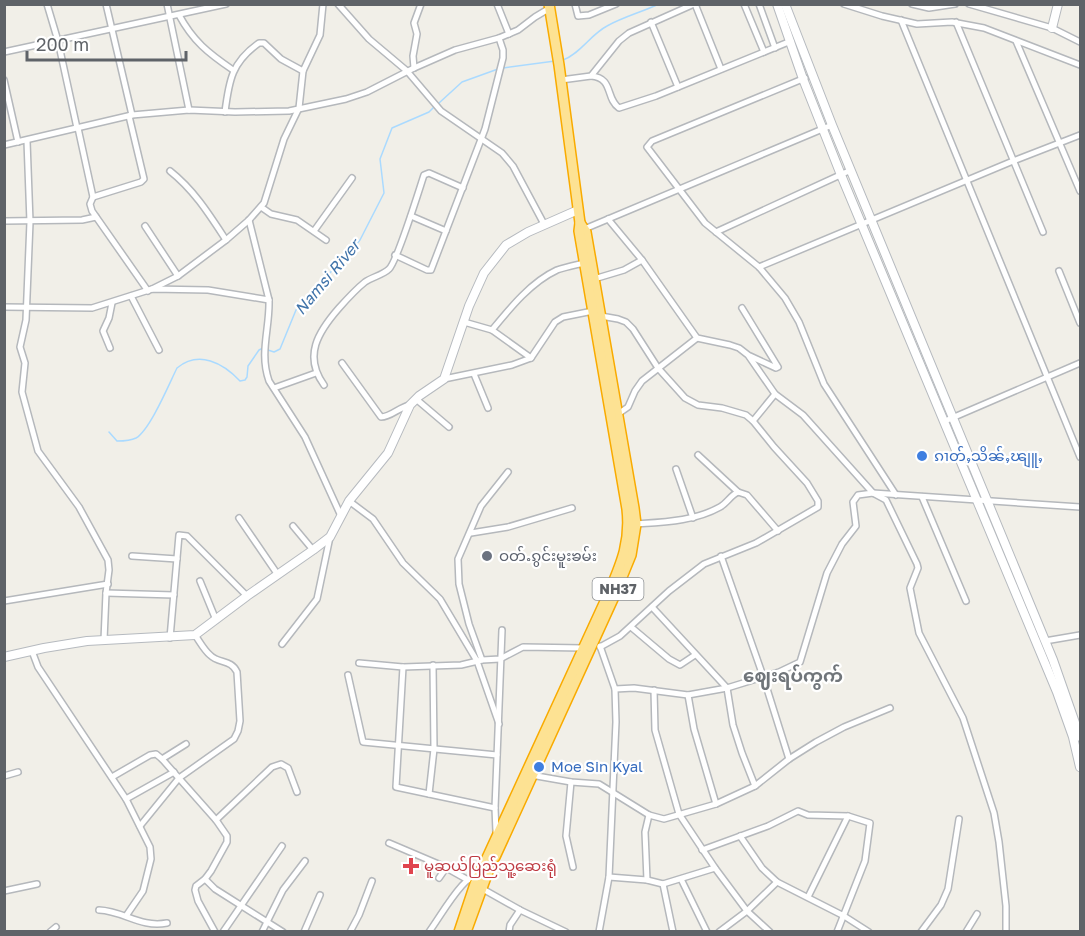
<svg xmlns="http://www.w3.org/2000/svg" width="1085" height="936" font-family="'Golos Text','Noto Sans Myanmar',sans-serif">
  <style>
    .lines { fill: none; stroke-linecap: round; stroke-linejoin: round }
    .stream { stroke: #aadaff; stroke-width: 1.5 }
    .street-casing { stroke: #b5b8bc; stroke-width: 8 }
    .secondary-casing { stroke: #b6babf; stroke-width: 10 }
    .highway-casing { stroke: #f9ab00; stroke-width: 12 }
    .street { stroke: #fff; stroke-width: 5 }
    .secondary { stroke: #fff; stroke-width: 8 }
    .highway { stroke: #fde293; stroke-width: 9 }
    .shop-dot { fill: #3f7fe0; stroke: #fff; stroke-width: 2 }
    .worship-dot { fill: #6b7280; stroke: #fff; stroke-width: 2 }
    .health-dot { fill: #e0444e; stroke: #fff; stroke-width: 2 }
    .labels { text-anchor: middle; stroke-width: 4.5; stroke-linejoin: round; paint-order: stroke }
    .shield { fill: #fff; stroke: #8f9295; stroke-width: 1.5 }
    .shield-label { font-size: 14px; font-weight: bold; fill: #5f6368 }
    .shop-label { font-size: 15px; fill: #366cbe; stroke: #fff; text-anchor: start }
    .worship-label { font-size: 15px; fill: #5b616d; stroke: #fff; text-anchor: start }
    .health-label { font-size: 15px; fill: #be3a42; stroke: #fff; text-anchor: start }
    .water-label { font-size: 16px; font-style: italic; fill: #4174aa; stroke: #fff }
    .quarter-label { font-size: 18px; font-weight: bold; fill: #70757a; stroke: #fff }
  </style>
  <rect width="100%" height="100%" fill="#f1efe8"/>
  <g class="lines">
    <g class="stream">
      <path d="M563,60C581,53 590,35 607,26C623,17 642,12 659,4"/>
      <path d="M503,68L555,61"/>
      <path d="M439,103L462,82L498,69"/>
      <path d="M268,350L274,352L280,349L296,310L360,240L384,193L380,159L392,128L429,112L435,106"/>
      <path d="M109,432L117,441C124,441 130,441 136,438C150,430 169,384 177,368C199,350 223,363 240,381L245,380L247,377L248,366L259,350L263,348"/>
    </g>
    <g class="street-casing">
      <g id="street">
        <path d="M47,4L58,41L77,128"/>
        <path d="M106,4L132,115"/>
        <path d="M167,4L189,110"/>
        <path d="M338,4L369,39L407,71L441,111L502,153L513,166L544,224"/>
        <path d="M497,4L509,34"/>
        <path d="M575,4L578,16L589,15L616,4"/>
        <path d="M695,4L721,69"/>
        <path d="M744,4L764,52"/>
        <path d="M759,4L775,48"/>
        <path d="M844,4L882,16L917,24L952,22L984,28L1080,65"/>
        <path d="M912,4L929,8L955,4"/>
        <path d="M969,4L1052,28L1080,42"/>
        <path d="M179,15C193,41 208,53 233,70"/>
        <path d="M901,20L1080,457"/>
        <path d="M651,22L678,87"/>
        <path d="M956,22L1043,232"/>
        <path d="M1016,41L1080,191"/>
        <path d="M4,52L226,4"/>
        <path d="M414,68L413,56L417,34L414,23L421,4"/>
        <path d="M591,76C614,78 605,98 619,108L656,96L791,41"/>
        <path d="M805,78L652,141L647,147L705,223L759,267L785,298L799,322L824,384L896,495"/>
        <path d="M4,80L18,142"/>
        <path d="M561,80L591,76L619,41L629,33L694,4"/>
        <path d="M225,112C229,80 232,62 259,43H264L281,59L303,71"/>
        <path d="M78,128L93,197L90,204L92,211L148,291"/>
        <path d="M27,141L30,222L26,320L20,347L25,363L22,392L38,451L79,507L108,560L109,570L106,593L104,640"/>
        <path d="M4,145L132,115L189,110L235,112L289,111L346,99L367,92L414,68L455,50L499,38L518,30L535,17L550,8"/>
        <path d="M170,171C194,190 209,214 226,240"/>
        <path d="M93,197L141,182L144,179L129,116"/>
        <path d="M261,207L271,214L297,220L326,240"/>
        <path d="M411,216L446,231"/>
        <path d="M608,219L642,260L697,338L730,345L739,348L748,355L775,394L803,415L873,493L886,500L917,564L918,568L910,588L919,633L963,718L994,813L999,842L1006,906V932"/>
        <path d="M249,220L269,300C270,328 259,353 269,381L305,437L341,516"/>
        <path d="M4,221L82,220L96,217"/>
        <path d="M145,226L178,276"/>
        <path d="M582,230L832,125"/>
        <path d="M314,231L352,178"/>
        <path d="M716,232L851,170"/>
        <path d="M395,255L427,270H431L485,129L503,58V50L499,38"/>
        <path d="M759,267L1013,161L1080,135"/>
        <path d="M1059,271L1080,323"/>
        <path d="M594,279L624,270L642,260"/>
        <path d="M152,289L178,276L226,240L249,220L264,203L284,139L299,108L303,71L320,35L323,4"/>
        <path d="M131,296L159,350"/>
        <path d="M4,307L92,308L152,289L208,290L269,300"/>
        <path d="M742,308L778,367L776,368L750,356"/>
        <path d="M464,322L492,330L531,358"/>
        <path d="M492,330C510,308 531,282 557,270C566,267 576,265 584,263"/>
        <path d="M110,348L103,331L109,318L112,303"/>
        <path d="M342,363L381,417C391,417 399,407 410,405"/>
        <path d="M474,374L488,408"/>
        <path d="M444,379L512,365L531,358L555,322L563,317L593,311"/>
        <path d="M324,385C303,356 318,332 339,308C347,299 355,290 365,282C372,277 383,275 389,269C397,262 419,190 424,175L429,173L463,188"/>
        <path d="M274,388L316,373"/>
        <path d="M416,399L449,427"/>
        <path d="M618,414L628,407L635,391L642,381L697,338"/>
        <path d="M753,421L775,394"/>
        <path d="M945,421L1080,363"/>
        <path d="M698,455L738,492"/>
        <path d="M676,469L693,518"/>
        <path d="M922,497L966,601"/>
        <path d="M349,501L373,519L403,563L440,599L477,661L499,724"/>
        <path d="M239,518L278,575"/>
        <path d="M636,524C665,522 695,521 720,507C727,503 731,495 738,492L747,495L778,531"/>
        <path d="M293,526L313,550"/>
        <path d="M471,533L508,527L572,508"/>
        <path d="M132,556L177,559"/>
        <path d="M721,556L763,676L789,759"/>
        <path d="M200,581L216,620"/>
        <path d="M106,593L174,595"/>
        <path d="M4,601L108,584"/>
        <path d="M652,607L727,688L733,725L742,753L755,786"/>
        <path d="M631,627L669,659L680,665L695,655"/>
        <path d="M170,638L179,535L187,536L247,596"/>
        <path d="M1045,641L1080,635"/>
        <path d="M282,644L317,599L330,537"/>
        <path d="M600,647L620,636L669,591L704,564L756,543L818,507V501L807,483L774,447L753,421L746,415L722,408L698,405L685,398L658,368L633,329L626,322L618,319L601,316"/>
        <path d="M32,651L38,667L126,799L150,847L151,859L143,891L126,916"/>
        <path d="M482,660L469,624L459,584L458,559L481,506L508,472"/>
        <path d="M359,663L403,667L461,665L482,660L500,659L523,647L583,648"/>
        <path d="M403,667L396,787L495,808"/>
        <path d="M348,675L363,742L497,755"/>
        <path d="M615,689L634,688L688,695L727,688L779,672L800,662L827,573L842,544L856,526L853,502L858,495L873,493L1080,507"/>
        <path d="M654,690L655,730L679,814L715,868L747,911L770,932"/>
        <path d="M688,695L694,729L716,804"/>
        <path d="M162,759L216,820L227,836V842L211,871L205,879L196,886L195,890L198,901L215,932"/>
        <path d="M531,775L571,782L599,784L649,815L664,819L716,804L755,786L789,759L816,742L844,727L890,708"/>
        <path d="M4,776L18,772"/>
        <path d="M112,777L150,755L156,754L162,759L186,744"/>
        <path d="M571,782L566,836L573,867"/>
        <path d="M429,794L434,749L433,665"/>
        <path d="M126,799L174,772"/>
        <path d="M216,820L272,767L281,764L288,768L297,792"/>
        <path d="M140,826L179,778L234,739L238,731L240,721L237,672C231,659 219,664 210,655C204,650 200,642 195,635"/>
        <path d="M496,832L495,808L502,630"/>
        <path d="M740,836L762,868L777,882L844,916L869,932"/>
        <path d="M389,843L443,866L468,880"/>
        <path d="M702,850L768,826L798,811L808,815L848,816L870,823L865,861L837,932"/>
        <path d="M609,877L647,880L663,884L715,868"/>
        <path d="M439,878L446,868"/>
        <path d="M205,879L215,889L283,932"/>
        <path d="M681,879L707,932"/>
        <path d="M647,880L645,832L649,815"/>
        <path d="M663,884L673,932"/>
        <path d="M481,888L520,910L566,932"/>
        <path d="M4,891L37,884"/>
        <path d="M808,897L848,816"/>
        <path d="M99,910C124,911 140,928 167,923"/>
        <path d="M50,932L56,927"/>
        <path d="M223,932L282,846"/>
        <path d="M262,932L283,890L305,861"/>
        <path d="M304,932L320,895"/>
        <path d="M350,932L359,915L372,881"/>
        <path d="M429,932C446,908 463,874 492,864"/>
        <path d="M509,932L510,925L520,910"/>
        <path d="M599,932L609,877L616,722L615,689L600,646"/>
        <path d="M719,932L747,911L777,882"/>
        <path d="M921,932L941,905L948,889L959,819"/>
        <path d="M966,932L977,914"/>
      </g>
    </g>
    <g class="secondary-casing">
      <g id="secondary">
        <path d="M777,4L803,79L841,175L1057,692L1073,737L1080,767"/>
        <path d="M785,4L832,125L1053,660L1080,737"/>
        <path d="M1052,28L1058,4"/>
        <path d="M4,657L44,648L87,641L195,635L247,596L313,550L330,537L349,501L388,453L410,405L419,396L444,379L469,306L484,273L506,245L528,232L578,210"/>
      </g>
    </g>
    <g class="highway-casing">
      <g id="highway">
        <path d="M495,857L613,599L631,555L636,524L634,508L586,232L580,223"/>
        <path d="M459,932L475,884L607,597C620,566 631,544 627,509L579,231L580,223L559,65L549,4"/>
        <path d="M466,932L489,869"/>
      </g>
    </g>
    <use href="#street" class="street"/>
    <use href="#secondary" class="secondary"/>
    <use href="#highway" class="highway"/>
  </g>
  <g class="shop-dot">
    <circle cx="922" cy="456" r="6"/>
    <circle cx="539" cy="767" r="6"/>
  </g>
  <circle class="worship-dot" cx="487" cy="556" r="6"/>
  <path class="health-dot" d="M408 857h6v6h6v6h-6v6h-6v-6h-6v-6h6z"/>
  <g class="labels">
    <rect class="shield" x="592.5" y="578" width="51" height="22" rx="4.5"/>
    <g class="shield-label">
      <text x="618" y="594">NH37</text>
    </g>
    <g class="shop-label">
      <text x="934" y="461">ၵၢတ်ႇသိၼ်ႇၽျူႇ</text>
      <text x="551" y="772">Moe Sin Kyal</text>
    </g>
    <g class="worship-label">
      <text x="499" y="561">ဝတ်ႉၵွင်းမူးၶမ်း</text>
    </g>
    <g class="health-label">
      <text x="424" y="871">မူဆယ်ပြည်သူ့ဆေးရုံ</text>
    </g>
    <g class="water-label">
      <text transform="translate(327 277) rotate(-50)" y="6">Namsi River</text>
    </g>
    <g class="quarter-label">
      <text x="793" y="682">ဈေးရပ်ကွက်</text>
    </g>
  </g>
  <rect width="1085" height="936" fill="none" stroke="#5f6368" stroke-width="12"/>
  <path d="M27 51v9h159v-9" fill="none" stroke="#5f6368" stroke-width="3"/>
  <text x="36" y="51" font-size="18" fill="#5f6368" stroke="#ffffff" stroke-width="4.5" paint-order="stroke">200 m</text>
</svg>
